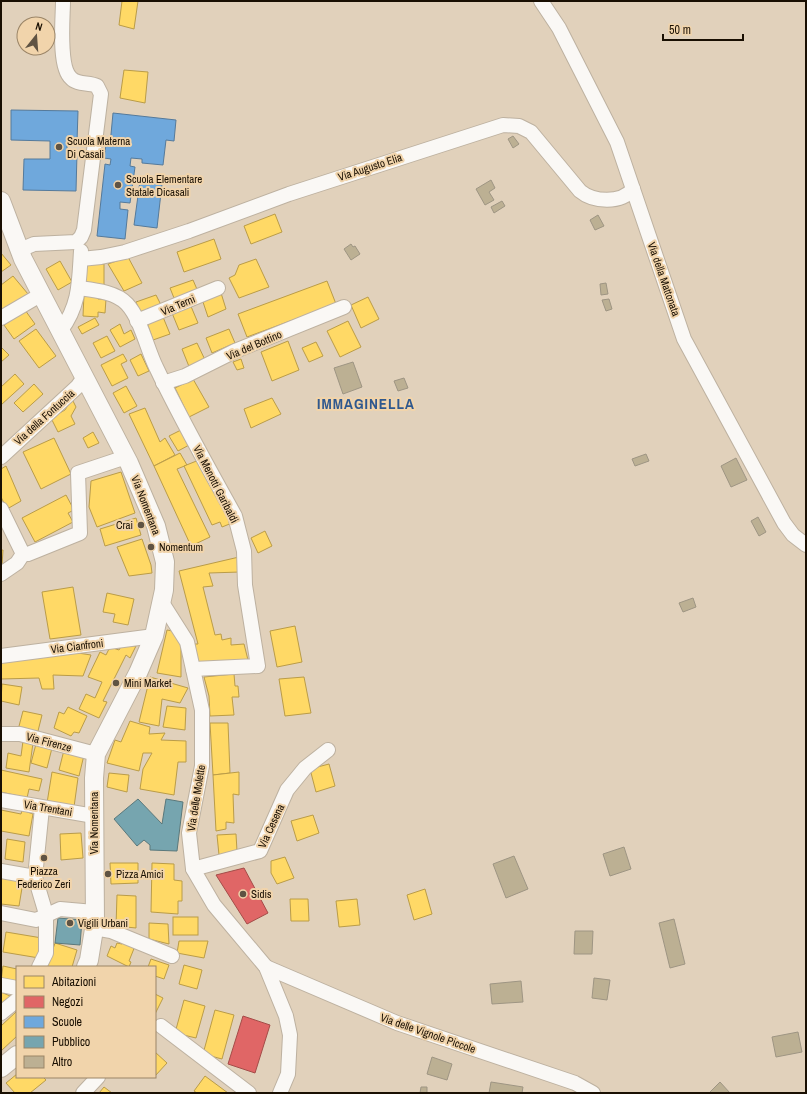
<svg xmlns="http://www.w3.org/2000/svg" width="807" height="1094" font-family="'Archivo Narrow',sans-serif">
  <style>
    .homes { fill: #ffd966; stroke: #ba9c48 }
    .shops { fill: #e06666; stroke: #a44c48 }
    .schools { fill: #6fa8dc; stroke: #557a9b }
    .public { fill: #76a5af; stroke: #5a787b }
    .building { fill: #bcb093; stroke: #9e9583 }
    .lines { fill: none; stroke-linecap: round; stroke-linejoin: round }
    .minor-casing { stroke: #bdb1a0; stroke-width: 16 }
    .major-casing { stroke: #bdb1a0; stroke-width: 20 }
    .minor { stroke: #faf8f5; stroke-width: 14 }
    .major { stroke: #faf8f5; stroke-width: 18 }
    .poi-dot { fill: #5f5343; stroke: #f1d4ab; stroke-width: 1.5 }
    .labels { text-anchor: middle; stroke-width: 4; stroke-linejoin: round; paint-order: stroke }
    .poi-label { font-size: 11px; fill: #190f02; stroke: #f1d4ab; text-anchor: start }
    .street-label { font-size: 11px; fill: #190f02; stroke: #f1d4ab }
    .district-label { font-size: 15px; font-weight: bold; letter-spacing: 1px; fill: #2f588e; stroke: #f1d4ab }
  </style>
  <rect width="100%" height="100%" fill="#e1d1bb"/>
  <g class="homes">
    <path d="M122,1H138L134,29L119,25Z"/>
    <path d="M124,70L148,72L145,103L120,98Z"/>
    <path d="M275,214L282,232L251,244L244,226Z"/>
    <path d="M214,239L221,259L184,272L177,252Z"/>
    <path d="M1,253L11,265L1,272Z"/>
    <path d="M128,257L142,283L124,291L108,264Z"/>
    <path d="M256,259L269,287L239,298L229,278L235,275L239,265Z"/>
    <path d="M60,261L72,282L58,290L46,269Z"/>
    <path d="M85,264H104V286L84,285Z"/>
    <path d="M13,276L28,294L1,315V285Z"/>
    <path d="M193,280L199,294L176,303L170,288Z"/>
    <path d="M327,281L336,304L247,337L238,314Z"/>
    <path d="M221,293L226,309L208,317L202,299Z"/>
    <path d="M84,294L96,295L98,299H106L105,313L98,312V317L83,316Z"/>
    <path d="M156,295L162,307L141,316L136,302Z"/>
    <path d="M368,297L379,319L361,328L351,305Z"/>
    <path d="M190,304L198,323L179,330L172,313Z"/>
    <path d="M25,310L35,324L14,339L4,325Z"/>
    <path d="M163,317L170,334L153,340L147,323Z"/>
    <path d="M95,318L99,325L82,334L78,327Z"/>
    <path d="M348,321L361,347L340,357L327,331Z"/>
    <path d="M120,324L124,334L131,330L135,339L120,347L110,330Z"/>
    <path d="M36,329L56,356L39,368L19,341Z"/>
    <path d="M229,329L235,343L212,353L206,338Z"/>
    <path d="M107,336L115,351L101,358L93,343Z"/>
    <path d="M288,341L299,370L272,381L261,352Z"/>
    <path d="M316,342L323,356L309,362L302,348Z"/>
    <path d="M197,343L206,362L190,369L182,349Z"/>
    <path d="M1,347L9,355L1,362Z"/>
    <path d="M123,354L127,361L121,364L128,378L112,386L101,365Z"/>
    <path d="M141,354L149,371L138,376L130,360Z"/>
    <path d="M241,359L244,368L237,370L233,362Z"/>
    <path d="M15,374L24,384L1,405V387Z"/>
    <path d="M193,379L209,407L189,417L175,388Z"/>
    <path d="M34,384L43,394L23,412L14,403Z"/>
    <path d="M126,386L137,406L124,413L113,393Z"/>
    <path d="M272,398L281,414L251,428L244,409Z"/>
    <path d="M72,399L76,407L71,416L75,424L58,432L51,418L65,410Z"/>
    <path d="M145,408L160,442L165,438L175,455L154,466L129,414Z"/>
    <path d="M183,429L191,444L178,451L169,436Z"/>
    <path d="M93,432L99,443L88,448L83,438Z"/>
    <path d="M54,438L71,474L41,489L23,452Z"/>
    <path d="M180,453L187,465L177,469L210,537L191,546L154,466Z"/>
    <path d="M199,460L232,523L222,527L220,522L212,525L184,466Z"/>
    <path d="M6,466L21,501L7,509L1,497V469Z"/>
    <path d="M121,472L135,513L97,527L89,507L91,481Z"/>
    <path d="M66,495L74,510L68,513L73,522L35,542L22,518Z"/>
    <path d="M136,518L141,535L105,546L100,529Z"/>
    <path d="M265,531L272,546L258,553L251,538Z"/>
    <path d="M142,539L151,565L152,573L129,576L117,547Z"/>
    <path d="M1,550H3L2,565H1Z"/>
    <path d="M239,557L240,572L209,573L213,586L203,587L215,635L221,634L222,640L231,638V645L244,644L248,660L198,665L193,644H198L179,571Z"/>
    <path d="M73,587L81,635L50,639L42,592Z"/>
    <path d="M107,593L134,599L128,625L113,622L115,614L103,612Z"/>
    <path d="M295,626L302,662L277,667L270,631Z"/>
    <path d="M167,630L178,632L181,646V677L157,673Z"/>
    <path d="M122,645L136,646L130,658L126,655L103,701L107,702L99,718L79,709L86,694L95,698L102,682L88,677L100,652L106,655L110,647L119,650Z"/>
    <path d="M78,653L91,655L83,676L53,675L54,689H42L39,678L1,679V660Z"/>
    <path d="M234,674L235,686H238L239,697H232L234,715L210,716L209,696L204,677Z"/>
    <path d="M150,677L188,688L180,703L162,699L159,726L139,722Z"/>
    <path d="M304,677L311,713L285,716L279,679Z"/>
    <path d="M2,684L22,687L19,705L1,701Z"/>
    <path d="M167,706L186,708L185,730L163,727Z"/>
    <path d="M68,707L87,716L79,733L74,732L71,736L54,728L59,712L64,714Z"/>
    <path d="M23,711L42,715L37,735L18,730Z"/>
    <path d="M130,721L150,727L149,734L165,733L161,740L186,741V762H178L174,795L140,789L143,769L152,753H143L139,771L107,763L115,740L121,742Z"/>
    <path d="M210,723H228L230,773L213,775Z"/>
    <path d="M23,741L33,743L29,772L6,768L8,753L21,756Z"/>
    <path d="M36,744L52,748L47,768L31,763Z"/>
    <path d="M64,750L84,755L79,776L59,770Z"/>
    <path d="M329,764L335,786L316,792L310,769Z"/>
    <path d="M1,770L42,779L39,791L29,789L27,798L1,792Z"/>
    <path d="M52,772L78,778L74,807L47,803Z"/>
    <path d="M239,772V795L233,794L234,823L226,822V829L216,831L213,775Z"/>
    <path d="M109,773L129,775L127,792L107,787Z"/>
    <path d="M1,810L21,814L22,810L33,814L29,836L1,831Z"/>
    <path d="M313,815L319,833L297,841L291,821Z"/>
    <path d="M81,833L83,858L61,860L60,834Z"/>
    <path d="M236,834L237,851L219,855L217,835Z"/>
    <path d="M7,839L25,842L23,862L5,859Z"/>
    <path d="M285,857L294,878L277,884L271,873V861Z"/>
    <path d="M110,863H138V883L111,884Z"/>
    <path d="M152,863L174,864V880L182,881V901H178V914L151,912Z"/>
    <path d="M1,878L23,882L19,906L1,904Z"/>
    <path d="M425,889L432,914L414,920L407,895Z"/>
    <path d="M117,895L136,896V928L116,926Z"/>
    <path d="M290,899H308L309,921H291Z"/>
    <path d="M357,899L360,925L339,927L336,901Z"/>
    <rect x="173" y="917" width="25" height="18"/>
    <path d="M149,923L168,924L169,944L149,939Z"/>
    <path d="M6,932L42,938L39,958L3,952Z"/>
    <path d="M123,941L135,946L129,961L131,962L129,967L107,956L111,946L115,948L117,943L122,944Z"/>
    <path d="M179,941H208L204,958L177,953Z"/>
    <path d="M55,943L77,950L72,967H47Z"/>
    <path d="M151,959L169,965L164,979L155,976V967H148Z"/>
    <path d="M184,965L202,970L197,989L179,984Z"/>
    <path d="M3,966L17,969V984L1,981Z"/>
    <path d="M1,992L10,996L1,1008Z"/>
    <path d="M155,994L163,998L155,1014Z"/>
    <path d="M184,1000L205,1006L196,1038L175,1033Z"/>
    <path d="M215,1010L234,1015L222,1059L203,1054Z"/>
    <path d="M17,1011V1036L1,1051V1026Z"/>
    <path d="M155,1052L167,1063L155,1076Z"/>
    <path d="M17,1074V1077H43L46,1080L30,1093H15L6,1083Z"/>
    <path d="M205,1076L228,1093H197L194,1091Z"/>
    <path d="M104,1087L112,1093H99Z"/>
  </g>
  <g class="shops">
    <path d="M244,868L268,913L247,924L216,875Z"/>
    <path d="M243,1016L270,1025L255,1073L228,1064Z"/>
  </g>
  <g class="schools">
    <path d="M11,110L78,111L77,142H67V153H77L76,191L23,190L24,159H50V141L11,140Z"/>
    <path d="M113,113L176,120L174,141L166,140L163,165L142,163V159L131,158L130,166L135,167L130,203L120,202V209L128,210L125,239L97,236L105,164L110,165L111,159L104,158L106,145H110Z"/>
    <path d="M140,181L162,184L157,228L134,225Z"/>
  </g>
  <g class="public">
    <path d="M138,799L162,824L166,799L183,802L177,851L150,850V845L144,840L137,846L114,819Z"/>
    <path d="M58,918L82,920L80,945L55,943Z"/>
  </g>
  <g class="building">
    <path d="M513,136L519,144L513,148L508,139Z"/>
    <path d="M491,180L495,188L489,192L494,200L485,205L476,189Z"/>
    <path d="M502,201L505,206L494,213L491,207Z"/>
    <path d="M598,215L604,226L595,230L590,220Z"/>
    <path d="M351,244L353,247L355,246L360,254L351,260L344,249Z"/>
    <path d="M606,283L608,294L601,295L600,284Z"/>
    <path d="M609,299L612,309L606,311L602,300Z"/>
    <path d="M353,362L362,387L343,394L334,368Z"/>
    <path d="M404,378L408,388L398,391L394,381Z"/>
    <path d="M646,454L649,461L635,466L632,459Z"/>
    <path d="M736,458L747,480L731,487L721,466Z"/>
    <path d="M758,517L766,532L759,536L751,521Z"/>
    <path d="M693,598L696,607L683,612L679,603Z"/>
    <path d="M624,847L631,869L610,876L603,854Z"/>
    <path d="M514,856L528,889L506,898L493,864Z"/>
    <path d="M674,919L685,964L670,968L659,923Z"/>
    <path d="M575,931H593L592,954H574Z"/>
    <path d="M594,978L610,980L607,1000L592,998Z"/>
    <path d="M521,981L523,1002L492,1004L490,984Z"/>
    <path d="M798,1032L802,1052L776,1057L772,1037Z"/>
    <path d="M432,1057L452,1064L447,1080L427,1074Z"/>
    <path d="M491,1082L523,1087L522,1093H489Z"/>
    <path d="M720,1082L730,1093H709Z"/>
    <path d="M421,1087H427V1093H420Z"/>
  </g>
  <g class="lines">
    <g class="minor-casing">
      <g id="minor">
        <path d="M541,1L559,28L617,142L684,339L784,523L793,535L806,545"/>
        <path d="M20,250L34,244L76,242L81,237L84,230L101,94L97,86C89,82 77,85 71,78C58,67 63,17 63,1"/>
        <path d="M81,259L101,257L125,252L189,231L289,194L503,125L519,126L531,132L580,191C593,202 621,204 633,189"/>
        <path d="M79,288C94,290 116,292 127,304C141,319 147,349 156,367C180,418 208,467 235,516L244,551L245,585L258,666L193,669"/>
        <path d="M1,318L42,294"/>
        <path d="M137,321L218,288"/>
        <path d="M61,330C80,305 79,281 81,251"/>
        <path d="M163,383L185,376L235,351L344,307"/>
        <path d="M1,457L77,387L85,376"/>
        <path d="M1,509L23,554L17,563L1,574"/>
        <path d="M23,554H28L80,533L78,473L126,457"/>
        <path d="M161,601L187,642L202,710V766L189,833L193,869L214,905L266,967L286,1016L290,1035L288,1074L280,1093"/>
        <path d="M1,656L154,636"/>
        <path d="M1,734H20L96,754"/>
        <path d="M1,800L94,816"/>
        <path d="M193,869L260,851L287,790L305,768L328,750"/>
        <path d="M1,871L35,877"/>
        <path d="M1,913L36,920L60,909L94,912"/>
        <path d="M94,928L111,931L172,956"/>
        <path d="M39,967L46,953V914L35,877L42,808"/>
        <path d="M266,967L397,1023L575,1083L593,1093"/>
        <path d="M1,985L17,988"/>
        <path d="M1,1013L17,1000"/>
        <path d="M161,1026L249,1093"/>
        <path d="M83,1093L98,1077"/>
      </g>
    </g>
    <g class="major-casing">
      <g id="major">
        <path d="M1,201L23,259L129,463L156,526L165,562L164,590L154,636L138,673L96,754L94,778L95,923L89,960L86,967"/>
        <path d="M1,1068L17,1055"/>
      </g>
    </g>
    <use href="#minor" class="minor"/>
    <use href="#major" class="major"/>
  </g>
  <g class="poi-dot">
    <circle cx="59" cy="147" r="4"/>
    <circle cx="118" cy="185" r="4"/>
    <circle cx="141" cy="525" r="4"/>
    <circle cx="151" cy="547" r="4"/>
    <circle cx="116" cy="683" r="4"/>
    <circle cx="44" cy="858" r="4"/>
    <circle cx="108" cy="874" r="4"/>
    <circle cx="243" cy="894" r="4"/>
    <circle cx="70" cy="923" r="4"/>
  </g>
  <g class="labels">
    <g class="poi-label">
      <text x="67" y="145">Scuola Materna<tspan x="67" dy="13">Di Casali</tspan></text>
      <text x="126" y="183">Scuola Elementare<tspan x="126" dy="13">Statale Dicasali</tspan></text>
      <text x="133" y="529" text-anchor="end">Crai</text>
      <text x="159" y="551">Nomentum</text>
      <text x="124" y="687">Mini Market</text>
      <text x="44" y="875" text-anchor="middle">Piazza<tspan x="44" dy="13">Federico Zeri</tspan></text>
      <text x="116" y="878">Pizza Amici</text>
      <text x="251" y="898">Sidis</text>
      <text x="78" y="927">Vigili Urbani</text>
    </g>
    <g class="street-label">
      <text transform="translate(370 167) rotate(-18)" y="4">Via Augusto Elia</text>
      <text transform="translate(664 279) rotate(71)" y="4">Via della Mattonata</text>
      <text transform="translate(178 305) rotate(-23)" y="4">Via Terni</text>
      <text transform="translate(254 345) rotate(-23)" y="4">Via del Bottino</text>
      <text transform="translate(44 417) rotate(-42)" y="4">Via della Fontuccia</text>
      <text transform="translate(216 484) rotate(63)" y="4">Via Menotti Garibaldi</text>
      <text transform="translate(146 505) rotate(69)" y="4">Via Nomentana</text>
      <text transform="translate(77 646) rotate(-7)" y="4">Via Cianfroni</text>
      <text transform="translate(49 742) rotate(15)" y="4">Via Firenze</text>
      <text transform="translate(196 798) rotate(-81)" y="4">Via delle Molette</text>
      <text transform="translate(48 808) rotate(10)" y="4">Via Trentani</text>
      <text transform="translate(94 823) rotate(-90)" y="4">Via Nomentana</text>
      <text transform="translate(271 826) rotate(-65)" y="4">Via Cesena</text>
      <text transform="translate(428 1033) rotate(19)" y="4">Via delle Vignole Piccole</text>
    </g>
    <g class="district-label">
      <text x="366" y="409">IMMAGINELLA</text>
    </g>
  </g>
  <rect width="807" height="1094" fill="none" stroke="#190f02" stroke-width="4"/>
  <rect x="16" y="966" width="140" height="112" fill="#f1d4ab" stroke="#9b8567"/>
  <rect x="24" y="976" width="20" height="12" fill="#ffd966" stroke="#9b8567"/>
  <text x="52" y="986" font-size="12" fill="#190f02">Abitazioni</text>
  <rect x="24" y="996" width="20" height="12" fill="#e06666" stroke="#9b8567"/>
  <text x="52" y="1006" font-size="12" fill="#190f02">Negozi</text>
  <rect x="24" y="1016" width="20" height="12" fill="#6fa8dc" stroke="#9b8567"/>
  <text x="52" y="1026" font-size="12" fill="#190f02">Scuole</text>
  <rect x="24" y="1036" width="20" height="12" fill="#76a5af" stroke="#9b8567"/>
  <text x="52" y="1046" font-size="12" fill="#190f02">Pubblico</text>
  <rect x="24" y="1056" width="20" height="12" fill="#bcb093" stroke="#9b8567"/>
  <text x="52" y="1066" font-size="12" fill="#190f02">Altro</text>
  <g transform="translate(36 36) rotate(17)"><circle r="19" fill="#f1d4ab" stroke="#9b8567"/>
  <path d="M0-3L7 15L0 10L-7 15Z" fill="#5f5343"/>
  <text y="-6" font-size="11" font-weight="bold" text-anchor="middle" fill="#190f02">N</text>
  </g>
  <path d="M663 34v6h80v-6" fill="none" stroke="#190f02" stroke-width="2"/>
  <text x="669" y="34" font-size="12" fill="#190f02" stroke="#f1d4ab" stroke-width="3" paint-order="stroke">50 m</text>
</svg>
